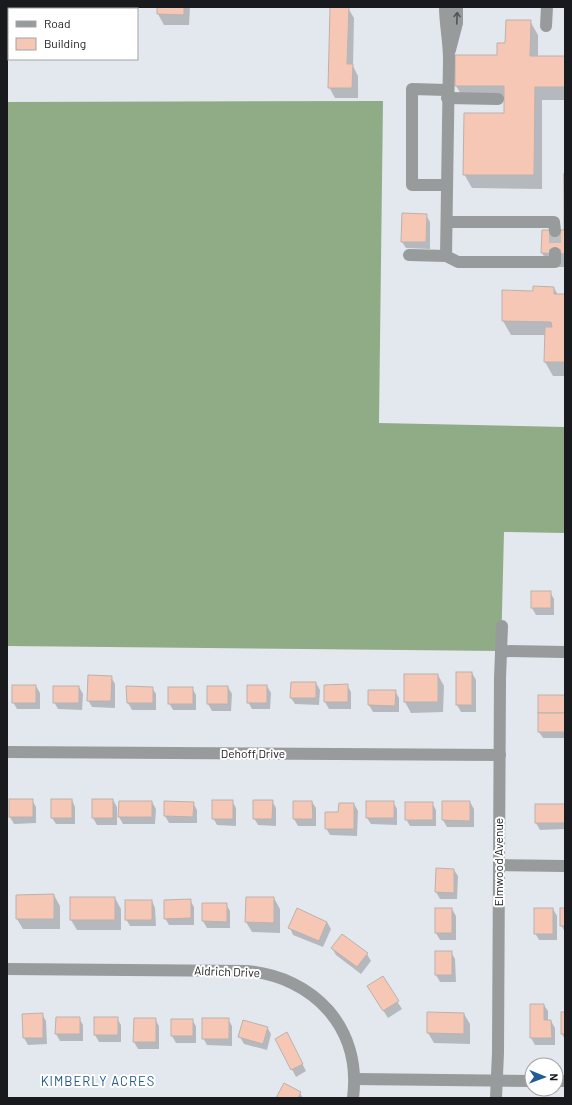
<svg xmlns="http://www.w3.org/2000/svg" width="572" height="1105" font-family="Barlow,sans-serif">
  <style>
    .forest { fill: #90ac87 }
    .shadow { fill: #0003 }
    .building { fill: #f6c7b4; stroke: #bab2af }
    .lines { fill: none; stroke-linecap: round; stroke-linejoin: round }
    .minor-tunnel { stroke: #bbbfc4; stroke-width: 12; stroke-dasharray: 12 6; stroke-linecap: butt }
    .minor { stroke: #979b9b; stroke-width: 12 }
    .oneway { stroke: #525456 }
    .labels { text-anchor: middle; stroke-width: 4; stroke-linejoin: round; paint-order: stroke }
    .street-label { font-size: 12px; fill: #191a1d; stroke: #fff }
    .neighbourhood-label { font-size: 13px; letter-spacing: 1px; fill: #23588a; stroke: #fff }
  </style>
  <rect width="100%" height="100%" fill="#e3e8ee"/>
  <path class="forest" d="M383,101L379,423L565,427V533L504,532L501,651L7,646V102Z"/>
  <g class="shadow">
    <path d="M158,7H190L189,25H164L158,14Z"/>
    <path d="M348,8L354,18L353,66L358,76V98H335L329,87Z"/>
    <path d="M530,21L538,35V57H565V100H542V189L472,188L464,174L505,114V100L464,99L456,86L498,56L506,44Z"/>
    <path d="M426,215L430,222V249L406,248L402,242Z"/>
    <path d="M565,223V267H550L542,253L543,231L565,232Z"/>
    <path d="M554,288L558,295H565V376H553L545,362L546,335H511L503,321L534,292Z"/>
    <path d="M532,592H550L554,599V615H536L532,608Z"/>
    <path d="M472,673L476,680V712H461L457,705Z"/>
    <path d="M405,675H438L444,686L443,712L411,713L405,702Z"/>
    <path d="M111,677L115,684V708L92,707L88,700Z"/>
    <path d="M316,683L320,690L319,705L295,704L291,698Z"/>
    <path d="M347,685L351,692V709H329L325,702V686Z"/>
    <path d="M36,686L40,693V709H17L13,702Z"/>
    <path d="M267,686L271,693L270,709H252L248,702Z"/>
    <path d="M79,687L83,694L82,710L58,709L54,702Z"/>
    <path d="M228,687L232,694L231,711H212L208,704Z"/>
    <path d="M152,688L156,694V710H132L128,703Z"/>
    <path d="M192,688L196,695V710H173L169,703Z"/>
    <path d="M369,691H395L399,698V712H373L369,705Z"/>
    <path d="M565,697V738H543L539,732Z"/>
    <path d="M32,800L36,807V823L14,824L10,817Z"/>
    <path d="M72,800L75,807V824H56L52,818Z"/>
    <path d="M93,800H113L117,807V825H97L93,818Z"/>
    <path d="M232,801L236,808V826L217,825L213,818Z"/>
    <path d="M272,801L276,808V826L258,825L254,818Z"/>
    <path d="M152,802L156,809L155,824H123L119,817Z"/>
    <path d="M294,802H312L316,808V826H298L294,819Z"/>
    <path d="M393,802L397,809V825L371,824L367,818Z"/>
    <path d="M443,802H470L474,809V827H447L443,820Z"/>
    <path d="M193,803L197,810V823H169L165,816Z"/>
    <path d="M432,803L436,810V826H410L406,819Z"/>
    <path d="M354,804L358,811L357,836L330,835L326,828L339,813Z"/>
    <path d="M565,805V829L540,830L536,823Z"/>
    <path d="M437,869L454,870L458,876L457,899H440L436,892Z"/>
    <path d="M54,895L60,906V929H23L17,919Z"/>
    <path d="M115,898L121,909V930H77L71,920Z"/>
    <path d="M274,898L280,909V933L252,932L246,922Z"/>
    <path d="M190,900L194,907V925H169L165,918Z"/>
    <path d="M152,901L155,908L156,926H130L126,919Z"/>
    <path d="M203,904H226L230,911V928H207L203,921Z"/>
    <path d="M452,909L456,916V940H440L436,933Z"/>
    <path d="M553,909L557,916V940H539L535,933Z"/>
    <path d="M565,909V932L561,925Z"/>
    <path d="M327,922L331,929L323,947L293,935L290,928Z"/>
    <path d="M332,948L367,954L371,961L361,974L336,955Z"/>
    <path d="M451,952L455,959L456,982H440L436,975Z"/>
    <path d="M382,978L402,1009L388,1018L372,993Z"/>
    <path d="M544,1005L548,1011V1021H551L555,1028V1045H535L531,1038Z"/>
    <path d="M562,1013H565V1040L562,1034Z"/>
    <path d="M42,1014L46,1021L47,1044L28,1045L24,1038Z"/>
    <path d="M464,1014L470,1024V1044L434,1043L428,1033Z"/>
    <path d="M57,1018H79L83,1025V1041H60L56,1034Z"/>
    <path d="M95,1018H117L121,1025V1042H99L95,1035Z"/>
    <path d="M155,1019L159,1026V1049H138L134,1042Z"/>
    <path d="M228,1019L232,1026V1046L207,1045L203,1038Z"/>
    <path d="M192,1020L196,1026V1043H176L172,1036Z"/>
    <path d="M267,1027L271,1034L267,1050L244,1044L240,1037Z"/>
    <path d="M276,1039L290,1040L306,1071L296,1077Z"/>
    <path d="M300,1093L303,1098H277Z"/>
  </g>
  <g class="building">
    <path d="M157,7H184V15L157,14Z"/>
    <path d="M330,7H349L347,64H353L352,88H328Z"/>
    <path d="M506,20H531L530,56H565V87H535L534,175H463L464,113H504V86H455V55H497V43H505Z"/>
    <path d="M564,173L565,254L541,253L542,230H564Z"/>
    <path d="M402,213L427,214L426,242H401Z"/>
    <path d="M533,286L554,287V294H565V362H544L545,327H552L551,322L502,321V290L533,291Z"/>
    <rect x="531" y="591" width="20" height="17"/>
    <rect x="456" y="672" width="16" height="33"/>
    <rect x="404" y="674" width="34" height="28"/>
    <path d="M88,675L112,676L111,701H87Z"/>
    <path d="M291,682H316V698H290Z"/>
    <path d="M348,684V702H324V685Z"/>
    <rect x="12" y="685" width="24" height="18"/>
    <rect x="247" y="685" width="20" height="18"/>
    <rect x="53" y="686" width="26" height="17"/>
    <path d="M126,686L153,687V703H127Z"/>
    <rect x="207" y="686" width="21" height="18"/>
    <rect x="168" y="687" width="25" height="17"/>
    <path d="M368,690H396L395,706L368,705Z"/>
    <rect x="538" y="695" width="27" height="18"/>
    <rect x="538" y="713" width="27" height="19"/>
    <rect x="9" y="799" width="24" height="18"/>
    <rect x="51" y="799" width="21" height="19"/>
    <rect x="92" y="799" width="21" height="19"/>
    <rect x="212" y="800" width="21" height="19"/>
    <path d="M253,800H273L272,819H253Z"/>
    <path d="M119,801H152V817H118Z"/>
    <path d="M164,801L194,802L193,817L164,816Z"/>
    <path d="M293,801H312L313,819H293Z"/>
    <rect x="366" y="801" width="28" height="17"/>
    <path d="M442,801H470V821L442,820Z"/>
    <rect x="405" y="802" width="28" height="18"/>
    <path d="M339,803H354V829H325V812H338Z"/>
    <rect x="535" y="804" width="30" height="19"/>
    <path d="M436,868L454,869V893L435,892Z"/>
    <path d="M54,894V919H16V895Z"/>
    <rect x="70" y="897" width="45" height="23"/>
    <path d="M246,897H274V923L245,922Z"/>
    <path d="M191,899V918L164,919V900Z"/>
    <rect x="125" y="900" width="27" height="20"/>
    <path d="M202,903H227V922L202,921Z"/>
    <path d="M297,908L327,922L319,941L288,928Z"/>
    <rect x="435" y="908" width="17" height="25"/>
    <rect x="534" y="908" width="19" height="26"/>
    <rect x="560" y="908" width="5" height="18"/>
    <path d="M342,934L368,953L357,967L331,948Z"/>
    <rect x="435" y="951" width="17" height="24"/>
    <path d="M383,976L399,1001L383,1011L367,986Z"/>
    <path d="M530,1004H544V1020H551L552,1038H530Z"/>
    <path d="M427,1012L464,1013V1034L427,1033Z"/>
    <rect x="561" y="1012" width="4" height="22"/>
    <path d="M43,1013V1038H23L22,1014Z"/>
    <path d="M56,1017H80V1034H55Z"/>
    <rect x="94" y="1017" width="24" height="18"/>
    <path d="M134,1018H156V1042H133Z"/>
    <rect x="202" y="1018" width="27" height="21"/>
    <rect x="171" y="1019" width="22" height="17"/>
    <path d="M243,1020L268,1027L263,1044L238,1037Z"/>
    <path d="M287,1032L303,1064L291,1070L275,1039Z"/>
    <path d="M284,1083L301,1092L298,1098H276Z"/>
  </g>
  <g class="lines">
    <path class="minor-tunnel" d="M555,231V253"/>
    <g class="minor">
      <path d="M445,7C445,24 449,41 449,59C448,124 447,190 446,256L458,262H555V253"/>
      <path d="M546,26L547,7"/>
      <path d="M450,50L457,23V7"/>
      <path d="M447,98L498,99"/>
      <path d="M447,185H412V89L447,90"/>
      <path d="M447,222H554L555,231"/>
      <path d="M409,255L446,256"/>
      <path d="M501,651L565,652"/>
      <path d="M7,752L500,755"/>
      <path d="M499,865L565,866"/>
      <path d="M7,969L247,971C314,977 362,1028 353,1098"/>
      <path d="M355,1079L532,1081"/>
      <path d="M556,1081H565"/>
      <path d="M496,1098L498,1053L500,678L502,626"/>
    </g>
  </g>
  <defs><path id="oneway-shaft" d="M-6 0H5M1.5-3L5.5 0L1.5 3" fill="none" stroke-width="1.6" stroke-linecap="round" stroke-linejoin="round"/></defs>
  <use class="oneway" href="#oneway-shaft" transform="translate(457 18) rotate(-88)"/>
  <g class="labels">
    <g class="street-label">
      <text x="253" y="758">Dehoff Drive</text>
      <text transform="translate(499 862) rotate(-90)" y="4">Elmwood Avenue</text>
      <text transform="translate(227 972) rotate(2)" y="4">Aldrich Drive</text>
    </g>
    <g class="neighbourhood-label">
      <text x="98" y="1086">KIMBERLY ACRES</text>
    </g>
  </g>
  <rect width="572" height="1105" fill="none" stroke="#191a1d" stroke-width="16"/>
  <rect x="8" y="8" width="130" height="52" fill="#ffffff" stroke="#a3a3a5"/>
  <rect x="16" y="21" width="20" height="6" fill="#979b9b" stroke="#a3a3a5"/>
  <text x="44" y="28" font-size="12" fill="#191a1d">Road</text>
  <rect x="16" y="38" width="20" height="12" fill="#f6c7b4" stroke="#a3a3a5"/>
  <text x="44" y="48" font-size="12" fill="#191a1d">Building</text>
  <g transform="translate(544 1077) rotate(91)"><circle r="19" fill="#ffffff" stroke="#a3a3a5"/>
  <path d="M0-3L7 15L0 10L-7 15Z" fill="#215c93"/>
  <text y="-6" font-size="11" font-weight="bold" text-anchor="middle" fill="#191a1d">N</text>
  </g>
</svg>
